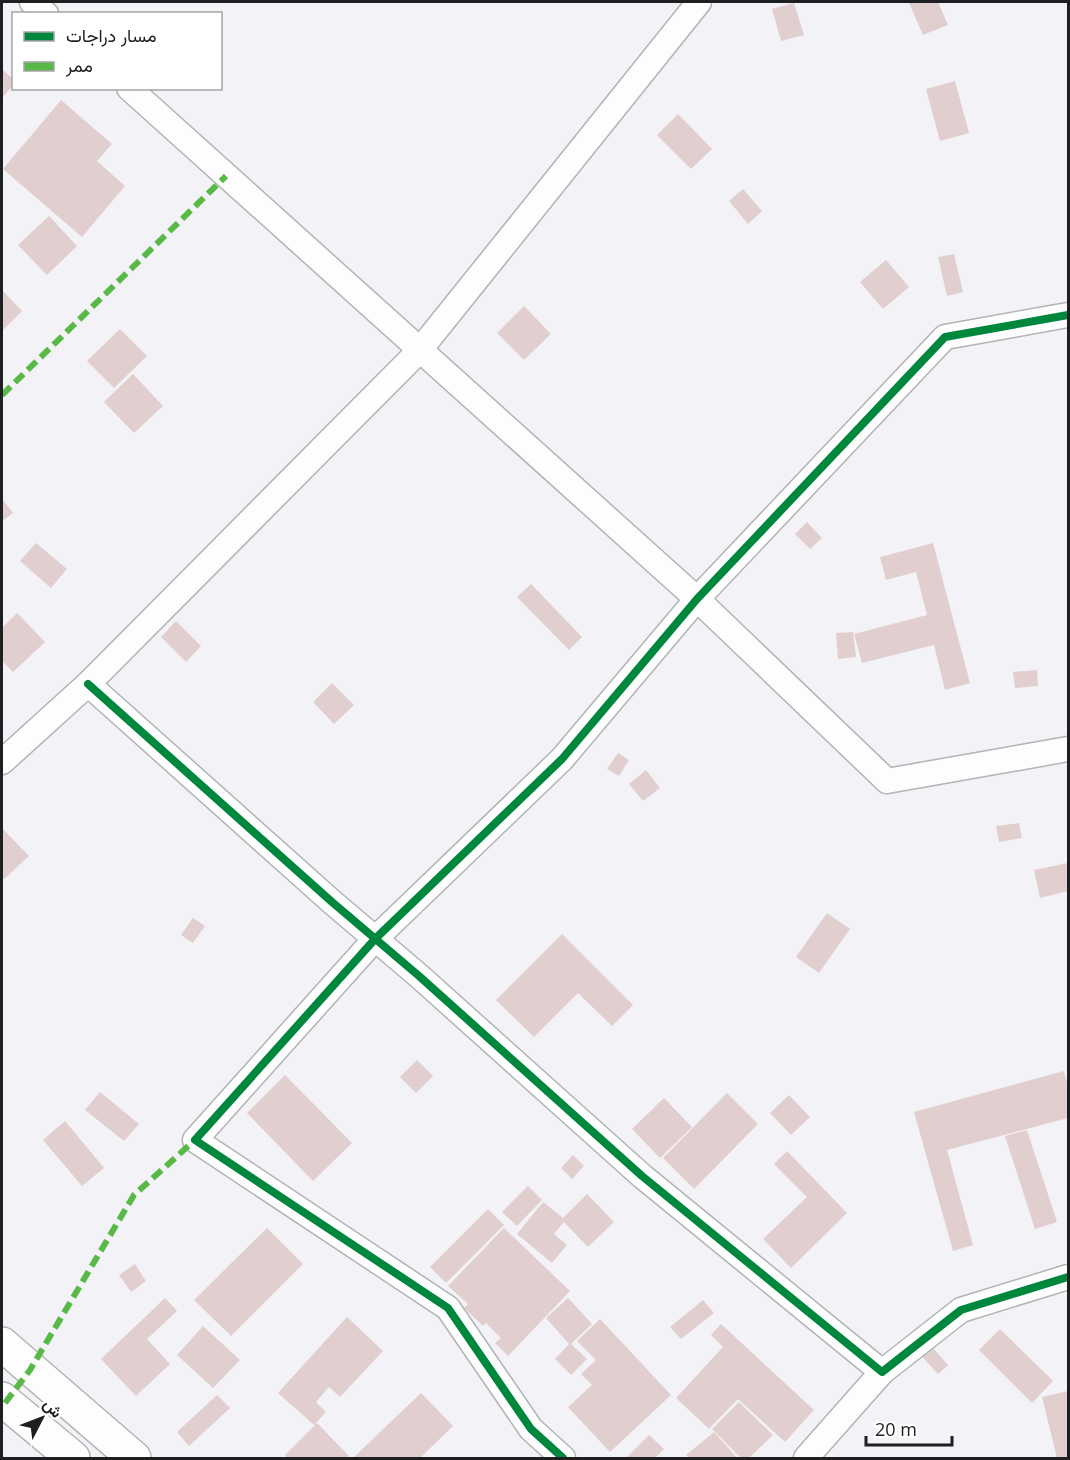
<svg xmlns="http://www.w3.org/2000/svg" width="1070" height="1460" font-family="'Open Sans',Vazirmatn,sans-serif">
  <style>
    .building { fill: #e1cece }
    .lines { fill: none; stroke-linecap: round; stroke-linejoin: round }
    .street-casing { stroke: #b3b3b6; stroke-width: 27 }
    .secondary-casing { stroke: #b3b3b6; stroke-width: 36 }
    .street { stroke: #fdfdfe; stroke-width: 24 }
    .secondary { stroke: #fdfdfe; stroke-width: 33 }
    .quiet { stroke: #58b947; stroke-width: 6; stroke-dasharray: 12 6; stroke-linecap: butt }
    .cycleway-casing { stroke: #fff; stroke-width: 11 }
    .cycleway { stroke: #00873e; stroke-width: 8 }
  </style>
  <rect width="100%" height="100%" fill="#f3f3f7"/>
  <g class="building">
    <path d="M912,2H938L948,25L923,35L909,3Z"/>
    <path d="M794,3L804,35L781,41L772,9Z"/>
    <path d="M2,69L14,80V84L2,98Z"/>
    <path d="M955,81L969,133L940,141L926,89Z"/>
    <path d="M61,100L112,144L97,161L125,186L82,237L3,169Z"/>
    <path d="M678,114L712,149L691,169L657,135Z"/>
    <path d="M743,189L762,211L748,224L729,201Z"/>
    <path d="M49,216L77,246L47,275L18,245Z"/>
    <path d="M954,254L963,292L947,296L938,257Z"/>
    <path d="M886,260L909,287L883,309L860,282Z"/>
    <path d="M2,290L22,311L2,331Z"/>
    <path d="M524,306L551,334L524,360L497,333Z"/>
    <path d="M120,329L147,356L114,388L87,361Z"/>
    <path d="M133,374L163,406L134,433L104,402Z"/>
    <path d="M3,500L13,513L2,521V502Z"/>
    <path d="M807,522L822,538L810,549L795,534Z"/>
    <path d="M36,543L67,569L51,588L20,561Z"/>
    <path d="M933,543L970,683L945,690L934,645L862,663L854,634L927,615L916,572L886,580L880,557Z"/>
    <path d="M531,584L582,637L569,650L517,597Z"/>
    <path d="M17,613L45,642L13,672L2,661V628Z"/>
    <path d="M176,621L201,646L186,662L161,637Z"/>
    <path d="M853,632L856,657L838,659L836,633Z"/>
    <path d="M1037,670L1038,686L1015,688L1013,672Z"/>
    <path d="M332,683L354,705L334,724L313,702Z"/>
    <path d="M618,753L629,760L619,776L607,769Z"/>
    <path d="M646,770L660,788L643,801L629,784Z"/>
    <path d="M1019,823L1022,838L999,842L996,826Z"/>
    <path d="M2,828L29,856L4,879L2,876Z"/>
    <path d="M1068,863V891L1040,898L1034,870Z"/>
    <path d="M827,913L850,929L819,973L796,957Z"/>
    <path d="M193,918L205,926L193,943L181,935Z"/>
    <path d="M562,934L633,1005L612,1026L578,993L534,1037L496,1000Z"/>
    <path d="M417,1060L433,1076L416,1093L400,1077Z"/>
    <path d="M1064,1071L1068,1086V1118L947,1150L973,1245L953,1251L914,1112Z"/>
    <path d="M285,1075L352,1143L313,1181L247,1113Z"/>
    <path d="M100,1092L139,1124L124,1141L85,1110Z"/>
    <path d="M727,1093L758,1124L694,1189L663,1158Z"/>
    <path d="M789,1095L810,1117L791,1135L770,1113Z"/>
    <path d="M664,1098L692,1127L660,1158L632,1129Z"/>
    <path d="M65,1121L104,1168L82,1186L43,1140Z"/>
    <path d="M1027,1130L1057,1222L1035,1229L1005,1136Z"/>
    <path d="M787,1151L847,1213L791,1268L763,1239L807,1197L774,1164Z"/>
    <path d="M573,1155L584,1166L572,1179L561,1168Z"/>
    <path d="M528,1186L542,1200L517,1226L502,1212Z"/>
    <path d="M587,1194L614,1222L588,1247L564,1222L554,1234L567,1245L552,1263L517,1234L543,1202L563,1218Z"/>
    <path d="M488,1209L504,1225L446,1283L430,1267Z"/>
    <path d="M267,1228L303,1264L231,1336L194,1300Z"/>
    <path d="M504,1228L570,1291L508,1356L495,1343L501,1338L486,1323L483,1326L464,1308L468,1304L448,1286Z"/>
    <path d="M135,1264L146,1281L131,1292L119,1275Z"/>
    <path d="M165,1298L177,1311L147,1339L170,1364L136,1396L101,1359Z"/>
    <path d="M568,1298L592,1324L571,1344L587,1359L571,1375L555,1359L569,1344L546,1318Z"/>
    <path d="M703,1300L714,1313L681,1339L670,1327Z"/>
    <path d="M347,1317L383,1351L340,1397L329,1387L316,1402L326,1412L314,1425L278,1393Z"/>
    <path d="M600,1319L671,1395L610,1452L568,1407L592,1385L581,1374L596,1360L577,1341Z"/>
    <path d="M721,1324L814,1410L785,1442L738,1399L709,1429L676,1398L723,1347L711,1335Z"/>
    <path d="M203,1326L240,1360L213,1388L177,1355Z"/>
    <path d="M1000,1329L1053,1381L1032,1403L979,1350Z"/>
    <path d="M927,1341L948,1365L938,1374L916,1350Z"/>
    <path d="M1068,1391V1458H1057L1042,1397Z"/>
    <path d="M421,1393L453,1426L420,1458H353Z"/>
    <path d="M217,1395L230,1408L189,1446L177,1432Z"/>
    <path d="M739,1402L773,1435L749,1458H741L712,1429Z"/>
    <path d="M317,1423L349,1456L346,1458H288L285,1455Z"/>
    <path d="M714,1432L737,1458H689L686,1455Z"/>
    <path d="M649,1435L664,1449L655,1458H626Z"/>
  </g>
  <g class="lines">
    <g class="street-casing">
      <g id="street">
        <path d="M32,2L46,14"/>
        <path d="M129,88L697,599L887,781L1068,749"/>
        <path d="M88,684L332,902L419,976L642,1176L882,1372L961,1310L1068,1277"/>
        <path d="M2,762L88,684L419,351L699,2"/>
        <path d="M563,1458L531,1429L448,1308L195,1140L375,939L562,759L697,599L945,337L1068,315"/>
        <path d="M806,1458L882,1372"/>
      </g>
    </g>
    <g class="secondary-casing">
      <g id="secondary">
        <path d="M2,1344L134,1458"/>
        <path d="M2,1399L73,1458"/>
      </g>
    </g>
    <use href="#street" class="street"/>
    <use href="#secondary" class="secondary"/>
    <g class="quiet">
      <path d="M2,395L226,176"/>
      <path d="M5,1403L30,1370L134,1195L195,1140"/>
    </g>
    <g class="cycleway-casing">
      <g id="cycleway">
        <path d="M88,684L332,902L419,976L642,1176L882,1372L961,1310L1068,1277"/>
        <path d="M563,1458L531,1429L448,1308L195,1140L375,939L562,759L697,599L945,337L1068,315"/>
      </g>
    </g>
    <use href="#cycleway" class="cycleway"/>
  </g>
  <rect width="1070" height="1460" fill="none" stroke="#1e1f21" stroke-width="6"/>
  <rect x="12" y="12" width="210" height="78" fill="#ffffff" stroke="#a5a5a6" stroke-width="1.5"/>
  <rect x="24" y="32" width="30" height="9" fill="#00873e" stroke="#a5a5a6" stroke-width="1.5"/>
  <text x="66" y="42" font-size="18" fill="#1e1f21">مسار دراجات</text>
  <rect x="24" y="62" width="30" height="9" fill="#58b947" stroke="#a5a5a6" stroke-width="1.5"/>
  <text x="66" y="72" font-size="18" fill="#1e1f21">ممر</text>
  <g transform="translate(42 1418) rotate(48)" stroke="#ffffff" stroke-width="4.5" paint-order="stroke">
  <path d="M0-4.5L10 22L0 15L-10 22Z" fill="#1e1f21"/>
  <text y="-9" font-size="16" font-weight="bold" text-anchor="middle" fill="#1e1f21">ش</text>
  </g>
  <path d="M866 1436v9h86v-9" fill="none" stroke="#1e1f21" stroke-width="3"/>
  <text x="875" y="1436" font-size="18" fill="#1e1f21" stroke="#ffffff" stroke-width="4.5" paint-order="stroke">20 m</text>
</svg>
